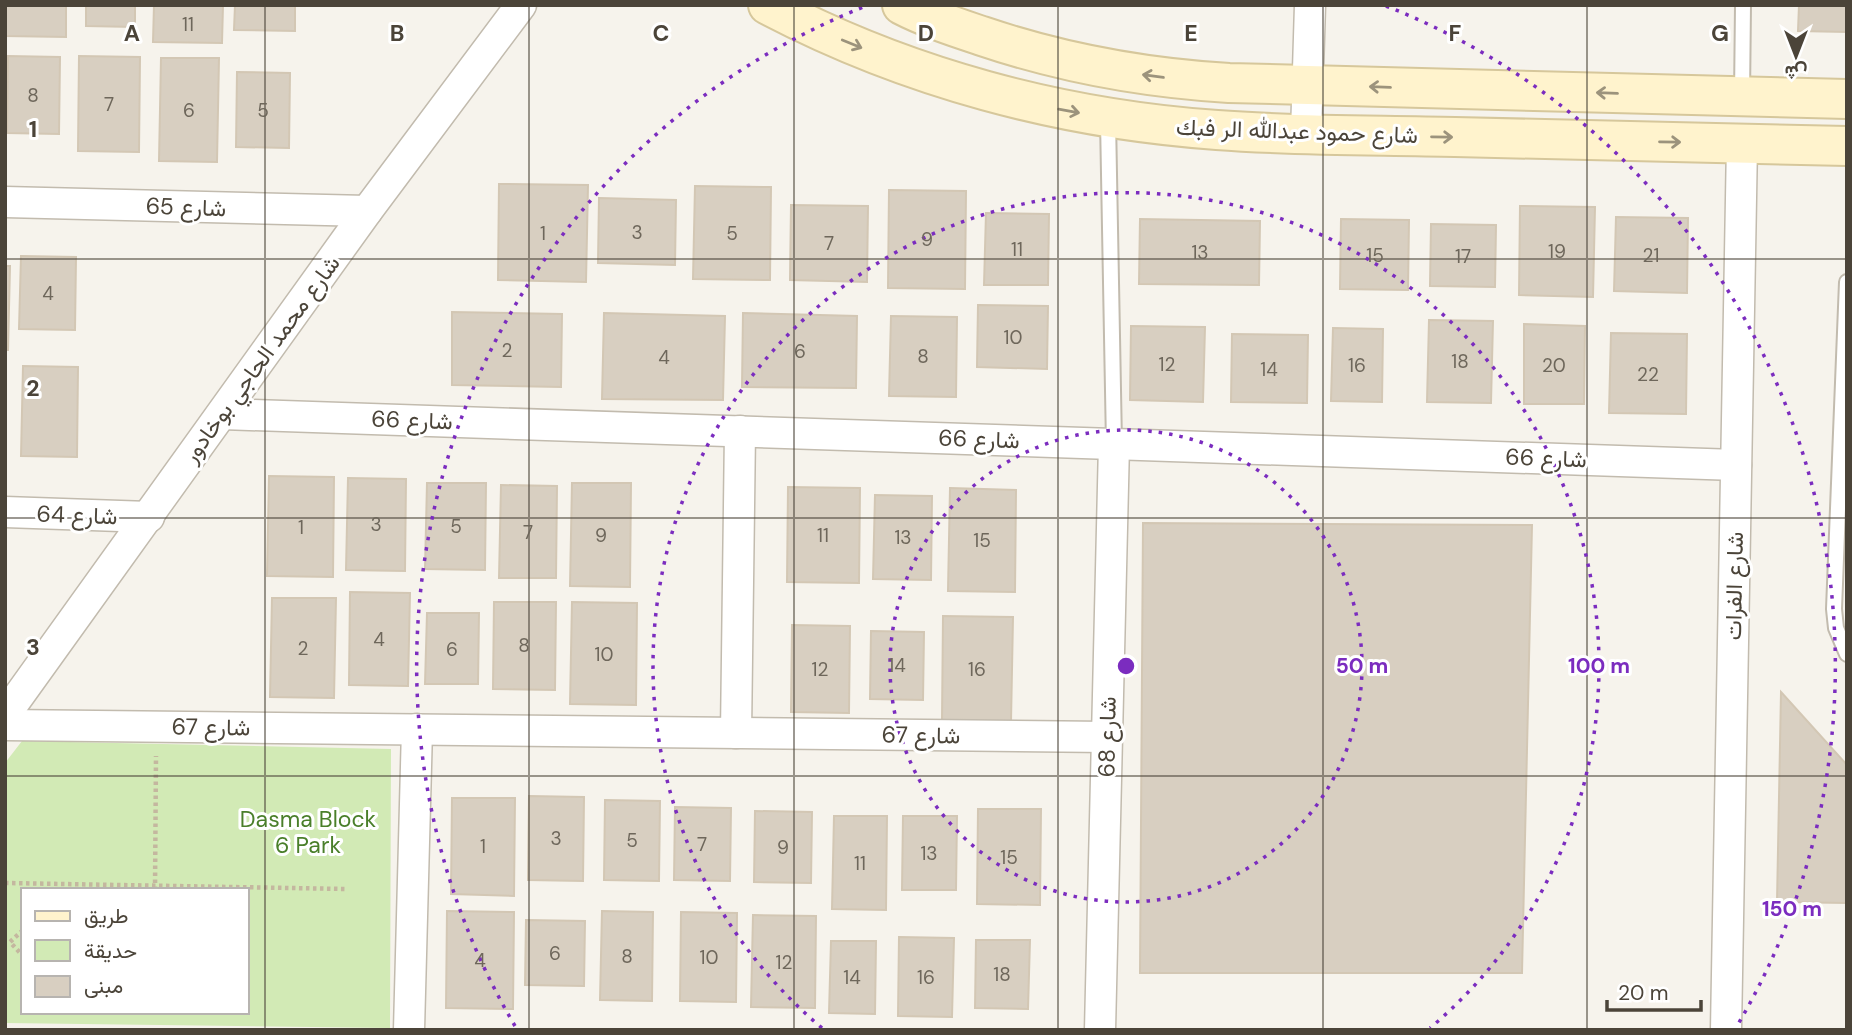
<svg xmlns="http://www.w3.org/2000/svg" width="1852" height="1035" font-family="'DM Sans',Vazirmatn,sans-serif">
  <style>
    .green { fill: #d2eab5; fill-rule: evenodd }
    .building { fill: #d8cfc1; stroke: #d3c7b4; stroke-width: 2 }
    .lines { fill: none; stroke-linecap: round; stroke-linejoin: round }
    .lane-casing { stroke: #c2bbae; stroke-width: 18 }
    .street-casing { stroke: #c2bbae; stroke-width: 33 }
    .secondary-casing { stroke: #d6c79b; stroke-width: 42 }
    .path { stroke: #c4b79f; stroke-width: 4.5; stroke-dasharray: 3.5 3.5; stroke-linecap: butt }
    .lane { stroke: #fff; stroke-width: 14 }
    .street { stroke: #fff; stroke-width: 30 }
    .secondary { stroke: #fff3cd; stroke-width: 38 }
    .oneway { stroke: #9c937c }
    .grid { fill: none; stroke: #4b4439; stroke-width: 2; stroke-opacity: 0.55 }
    .ring { fill: none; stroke: #7b2cbf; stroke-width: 3.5; stroke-dasharray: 3.5 7 }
    .labels { text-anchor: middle; stroke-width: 6; stroke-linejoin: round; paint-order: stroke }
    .number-label { font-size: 19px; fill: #6e675b }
    .street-label { font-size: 23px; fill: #4b4439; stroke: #fff }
    .park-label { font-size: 23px; fill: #4a7f2a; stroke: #fff }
    .grid-label { font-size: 23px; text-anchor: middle; font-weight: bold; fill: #4b4439; stroke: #fff; stroke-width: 6; stroke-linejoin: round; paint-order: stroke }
    .centre { fill: #7b2cbf; stroke: #fff; stroke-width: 3.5 }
    .ring-label { font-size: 21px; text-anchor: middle; font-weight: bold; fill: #7b2cbf; stroke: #fff; stroke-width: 6; stroke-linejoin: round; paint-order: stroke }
  </style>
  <rect width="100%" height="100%" fill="#f6f3ec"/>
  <path class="green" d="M22,741L391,749L390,1028L5,1023V763ZM23,890H247V1012H23Z"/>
  <g class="building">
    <path d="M5,5H66V37L5,36Z"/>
    <path d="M86,5H135V27L86,26Z"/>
    <path d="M154,5H223L222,43L153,42Z"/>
    <path d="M235,5H295V31L234,30Z"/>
    <path d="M1799,5H1847V32L1798,31Z"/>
    <path d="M8,56L60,57L59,134L7,133Z"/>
    <path d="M79,56L140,57L139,152L78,151Z"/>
    <path d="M161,58H219L217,162L159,161Z"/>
    <path d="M237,72L290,73L289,148L236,147Z"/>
    <path d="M499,184L588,185L586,282L498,280Z"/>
    <path d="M695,186L771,187L770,280L693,279Z"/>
    <path d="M889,190L966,191L965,289L888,288Z"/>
    <path d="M599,198L676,200L675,265L598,263Z"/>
    <path d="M791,205L868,206L867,282L790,280Z"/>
    <path d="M1520,206L1595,207L1593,297L1519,295Z"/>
    <path d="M986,213L1049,214L1048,285H984Z"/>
    <path d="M1616,217L1688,218L1687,293L1614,291Z"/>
    <path d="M1140,219L1260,221L1259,285L1139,284Z"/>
    <path d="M1341,219L1409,220L1408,290L1340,289Z"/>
    <path d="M1431,224L1496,225L1495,287L1430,286Z"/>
    <path d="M21,256L76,257L75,330L19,329Z"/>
    <path d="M5,266H10L8,350H5Z"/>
    <path d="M978,305L1048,306L1047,369L977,367Z"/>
    <path d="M452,312L562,314L561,387L452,385Z"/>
    <path d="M604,313L725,316L723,400L602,399Z"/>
    <path d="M743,313L857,316L856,388L742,387Z"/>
    <path d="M891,316L957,317L956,397L889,396Z"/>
    <path d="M1429,320L1493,321L1491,403L1427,402Z"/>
    <path d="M1524,324L1585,326L1584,404H1524Z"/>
    <path d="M1131,326L1205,327L1203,402L1130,400Z"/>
    <path d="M1333,328L1383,329L1382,402L1331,401Z"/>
    <path d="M1611,333L1687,334L1686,414L1609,413Z"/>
    <path d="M1232,334L1308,335L1307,403L1231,402Z"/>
    <path d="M23,366L78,367L77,457L21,456Z"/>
    <path d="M269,476L334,477L333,577L267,576Z"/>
    <path d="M348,478L406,479L405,571L346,570Z"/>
    <path d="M427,483H486L485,570L425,569Z"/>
    <path d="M572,483H631L630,587L570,586Z"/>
    <path d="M501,485L557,486L556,578H499Z"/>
    <path d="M788,487L860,488L859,583L787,582Z"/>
    <path d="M950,488L1016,490L1015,592L948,591Z"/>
    <path d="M875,495L932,496L931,580L873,579Z"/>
    <path d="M1143,523L1532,525L1522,973H1140Z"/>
    <path d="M350,592L410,593L408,686L349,685Z"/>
    <path d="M272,598H336L334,698L270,697Z"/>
    <path d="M494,602H556L555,690L493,689Z"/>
    <path d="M572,602L637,603L636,705L570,704Z"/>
    <path d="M427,613H479L478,684H425Z"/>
    <path d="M943,616L1013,617L1011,722L942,721Z"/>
    <path d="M792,625L850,626L849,713L791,712Z"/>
    <path d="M871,631L924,632L923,700L870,699Z"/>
    <path d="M1781,692L1847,765V903L1777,902Z"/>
    <path d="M529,796L584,797L583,881L528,880Z"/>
    <path d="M452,798H515L514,896L451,894Z"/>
    <path d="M605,800L660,801L659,881L604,880Z"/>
    <path d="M675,807L731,808L730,881L674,880Z"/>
    <path d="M978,809H1041L1040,905L977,904Z"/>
    <path d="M755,811L812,812L811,883L754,882Z"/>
    <path d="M834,816H887L886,910L832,909Z"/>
    <path d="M903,816H957L956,890H902Z"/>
    <path d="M447,911L514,912L513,1009L446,1008Z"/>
    <path d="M602,911L653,912L652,1001L600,1000Z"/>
    <path d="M681,912L737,913L736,1002L680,1001Z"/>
    <path d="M753,915L816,916L815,1008L751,1007Z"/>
    <path d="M526,920L585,921L584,986L525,985Z"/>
    <path d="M899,937L954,938L952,1017L898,1016Z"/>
    <path d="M976,940H1030L1028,1009L975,1008Z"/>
    <path d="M831,941H876L875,1014L829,1013Z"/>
  </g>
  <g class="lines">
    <g class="lane-casing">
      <g id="lane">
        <path d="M1742,96L1743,5"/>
        <path d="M1108,120L1114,444"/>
        <path d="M1847,282L1834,609L1836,628L1847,654"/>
      </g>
    </g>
    <g class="street-casing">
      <g id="street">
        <path d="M1306,134L1310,5"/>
        <path d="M5,202L367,211"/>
        <path d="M222,414L1736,465"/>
        <path d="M5,512L149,517"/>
        <path d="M5,715L367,211L521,5"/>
        <path d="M5,725L1107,737"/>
        <path d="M736,733L740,431"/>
        <path d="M409,1030L417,729"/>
        <path d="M1100,1030L1114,444"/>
        <path d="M1726,1030L1742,143"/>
      </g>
    </g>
    <g class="secondary-casing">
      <g id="secondary">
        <path d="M768,5C907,78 1061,119 1217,130C1296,136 1376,135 1455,137C1585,140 1716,143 1847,146"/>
        <path d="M902,5C927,18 955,27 982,36C1062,63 1145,78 1229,83L1847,99"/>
      </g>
    </g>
    <g class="path">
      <path d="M5,883L346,889"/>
      <path d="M155,890L156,756"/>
      <path d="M23,930L10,942L23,956"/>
    </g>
    <use href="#lane" class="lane"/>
    <use href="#street" class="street"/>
    <use href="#secondary" class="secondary"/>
  </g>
  <defs><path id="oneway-shaft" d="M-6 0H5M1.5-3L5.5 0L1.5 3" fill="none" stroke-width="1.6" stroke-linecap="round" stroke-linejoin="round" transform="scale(1.75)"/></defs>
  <g class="oneway">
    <use href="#oneway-shaft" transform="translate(852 44) rotate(22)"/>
    <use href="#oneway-shaft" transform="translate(1153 76) rotate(-172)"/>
    <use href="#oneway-shaft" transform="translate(1380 87) rotate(-178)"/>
    <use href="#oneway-shaft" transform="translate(1607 93) rotate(-178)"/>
    <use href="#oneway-shaft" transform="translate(1069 111) rotate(10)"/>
    <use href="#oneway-shaft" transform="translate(1442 137) rotate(1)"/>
    <use href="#oneway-shaft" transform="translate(1670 142) rotate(1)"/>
  </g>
  <path class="grid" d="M265,5V1030M529,5V1030M794,5V1030M1058,5V1030M1323,5V1030M1587,5V1030M5,259H1847M5,518H1847M5,776H1847"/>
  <g class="ring">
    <circle cx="1126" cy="666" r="236"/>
    <path d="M822 1028A473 473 0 1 1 1430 1028"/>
    <path d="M515 1026A709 709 0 0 1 866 6M1386 6A709 709 0 0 1 1737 1026"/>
  </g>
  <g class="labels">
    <g class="number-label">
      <text x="188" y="31">11</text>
      <text x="33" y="102">8</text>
      <text x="109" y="111">7</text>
      <text x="189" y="117">6</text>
      <text x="263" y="117">5</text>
      <text x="637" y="239">3</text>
      <text x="543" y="240">1</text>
      <text x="732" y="240">5</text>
      <text x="927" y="246">9</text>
      <text x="829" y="250">7</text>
      <text x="1017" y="256">11</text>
      <text x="1557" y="258">19</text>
      <text x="1200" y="259">13</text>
      <text x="1375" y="262">15</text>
      <text x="1651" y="262">21</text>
      <text x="1463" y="263">17</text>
      <text x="48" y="300">4</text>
      <text x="1013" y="344">10</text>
      <text x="507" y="357">2</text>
      <text x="800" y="358">6</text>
      <text x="923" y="363">8</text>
      <text x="664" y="364">4</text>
      <text x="1460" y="368">18</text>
      <text x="1167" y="371">12</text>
      <text x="1357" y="372">16</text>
      <text x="1554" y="372">20</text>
      <text x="1269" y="376">14</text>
      <text x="1648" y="381">22</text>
      <text x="376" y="531">3</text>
      <text x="456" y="533">5</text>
      <text x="301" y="534">1</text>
      <text x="528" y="539">7</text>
      <text x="601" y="542">9</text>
      <text x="823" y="542">11</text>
      <text x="903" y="544">13</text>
      <text x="982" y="547">15</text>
      <text x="379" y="646">4</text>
      <text x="524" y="652">8</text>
      <text x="303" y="655">2</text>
      <text x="452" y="656">6</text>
      <text x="604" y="661">10</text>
      <text x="897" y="672">14</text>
      <text x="820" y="676">12</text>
      <text x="977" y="676">16</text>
      <text x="556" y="845">3</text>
      <text x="632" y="847">5</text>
      <text x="702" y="851">7</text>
      <text x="483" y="853">1</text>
      <text x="783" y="854">9</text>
      <text x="929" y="860">13</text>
      <text x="1009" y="864">15</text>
      <text x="860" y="870">11</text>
      <text x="555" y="960">6</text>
      <text x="627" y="963">8</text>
      <text x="709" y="964">10</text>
      <text x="480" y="967">4</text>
      <text x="784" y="969">12</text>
      <text x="1002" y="981">18</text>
      <text x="852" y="984">14</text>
      <text x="926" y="984">16</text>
    </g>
    <g class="street-label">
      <text transform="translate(1297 131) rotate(2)" y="8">شارع حمود عبدالله الر فبك</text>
      <text transform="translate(186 207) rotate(2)" y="8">شارع 65</text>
      <text transform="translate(261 359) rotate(-54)" y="8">شارع محمد الحاجي بوخادور</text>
      <text transform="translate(412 420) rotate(2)" y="8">شارع 66</text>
      <text transform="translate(979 439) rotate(2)" y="8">شارع 66</text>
      <text transform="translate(1546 458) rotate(2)" y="8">شارع 66</text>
      <text transform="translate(77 515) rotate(2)" y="8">شارع 64</text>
      <text transform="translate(1734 586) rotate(-89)" y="8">شارع الفرات</text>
      <text transform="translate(211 727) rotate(1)" y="8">شارع 67</text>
      <text transform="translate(921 735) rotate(1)" y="8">شارع 67</text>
      <text transform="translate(1107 737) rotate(-89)" y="8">شارع 68</text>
    </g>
    <g class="park-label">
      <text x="308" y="827">Dasma Block<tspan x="308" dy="26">6 Park</tspan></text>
    </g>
  </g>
  <g class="grid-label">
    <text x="132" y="41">A</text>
    <text x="397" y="41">B</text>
    <text x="661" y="41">C</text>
    <text x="926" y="41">D</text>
    <text x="1191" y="41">E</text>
    <text x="1455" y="41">F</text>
    <text x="1720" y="41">G</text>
    <text x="33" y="137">1</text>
    <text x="33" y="396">2</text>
    <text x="33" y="655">3</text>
  </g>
  <circle cx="1126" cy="666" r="10" class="centre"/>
  <g class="ring-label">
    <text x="1362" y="673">50 m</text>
    <text x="1599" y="673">100 m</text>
    <text x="1792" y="916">150 m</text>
  </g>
  <rect width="1852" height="1035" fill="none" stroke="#4b4439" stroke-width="14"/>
  <rect x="21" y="888" width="228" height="126" fill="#ffffff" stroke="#b7b4b0" stroke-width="2"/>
  <rect x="35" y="911" width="35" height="10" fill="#fff3cd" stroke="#b7b4b0" stroke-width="2"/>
  <text x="84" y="923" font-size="21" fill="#4b4439">طريق</text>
  <rect x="35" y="940" width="35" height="21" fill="#d2eab5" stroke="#b7b4b0" stroke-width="2"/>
  <text x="84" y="958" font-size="21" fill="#4b4439">حديقة</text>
  <rect x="35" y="976" width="35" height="21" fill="#d8cfc1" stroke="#b7b4b0" stroke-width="2"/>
  <text x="84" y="993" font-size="21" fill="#4b4439">مبنى</text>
  <g transform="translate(1796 56) rotate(180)" stroke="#ffffff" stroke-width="5" paint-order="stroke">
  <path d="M0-5L12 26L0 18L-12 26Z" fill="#4b4439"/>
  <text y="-10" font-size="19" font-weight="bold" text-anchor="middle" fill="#4b4439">ش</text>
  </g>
  <path d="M1607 1000v10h94v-10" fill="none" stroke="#4b4439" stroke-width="3.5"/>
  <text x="1618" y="1000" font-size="21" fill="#4b4439" stroke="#ffffff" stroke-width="5" paint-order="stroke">20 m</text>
</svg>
